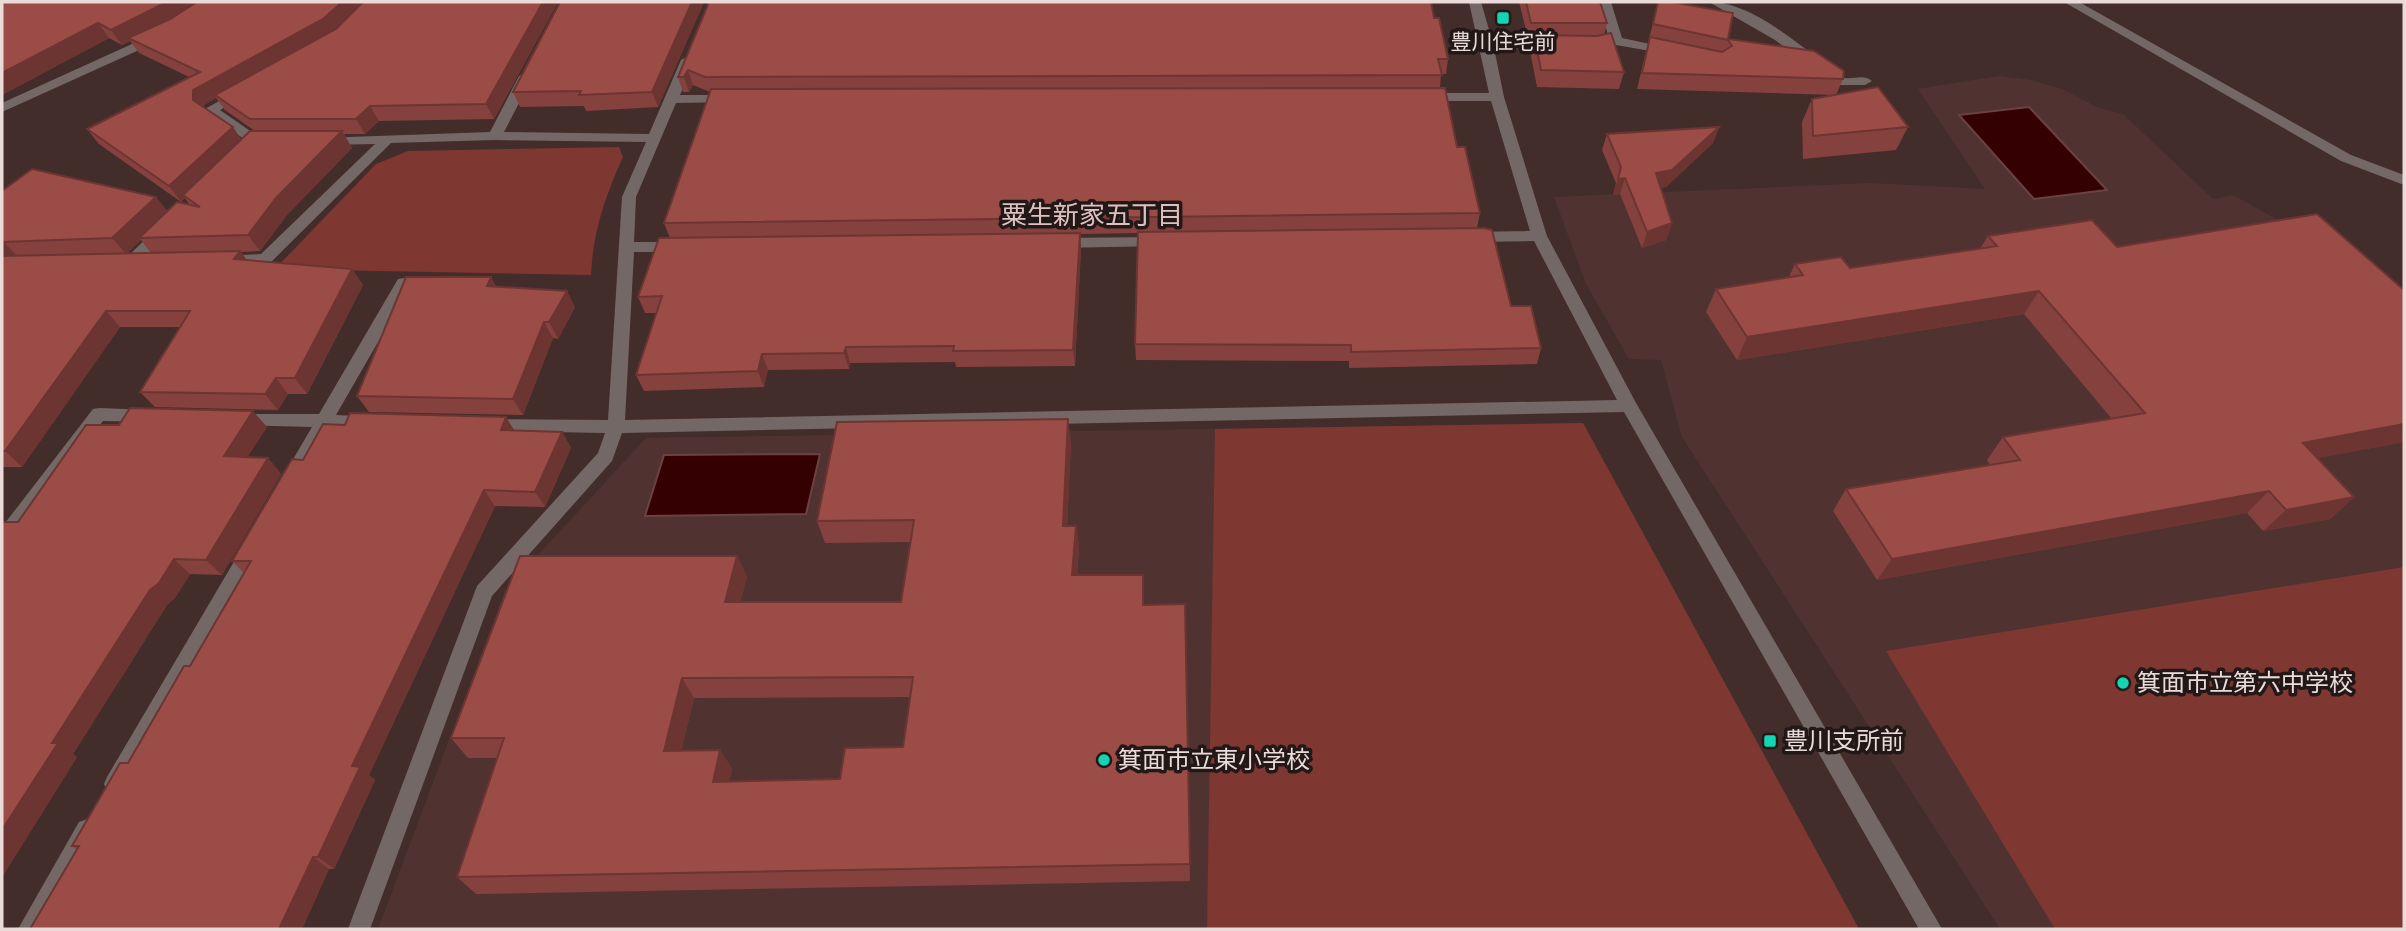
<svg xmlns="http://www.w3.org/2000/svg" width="2406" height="931" font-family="'Times New Roman','Noto Sans JP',serif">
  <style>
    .built { fill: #503331 }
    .green { fill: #7f3732 }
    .water { fill: #350002; stroke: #6b4242; stroke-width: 2 }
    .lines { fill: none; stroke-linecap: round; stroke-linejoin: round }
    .minor { fill: #746867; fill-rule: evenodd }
    .wall { fill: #85413d; fill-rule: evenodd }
    .shaded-wall { fill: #6c3532 }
    .building { fill: #9b4c47; stroke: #6c3532; stroke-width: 2; fill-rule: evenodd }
    .poi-dot { fill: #14d5b3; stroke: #221817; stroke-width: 2.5 }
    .labels { text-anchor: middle; stroke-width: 7; stroke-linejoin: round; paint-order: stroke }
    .far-poi-label { font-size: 21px; fill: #eadbd9; stroke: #221817 }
    .poi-label { font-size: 24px; fill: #eadbd9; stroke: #221817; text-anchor: start }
    .neighbourhood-label { font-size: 26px; fill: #ddc1be; stroke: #221817 }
  </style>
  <rect width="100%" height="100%" fill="#422d2a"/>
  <g class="built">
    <path d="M1998,76L2031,80L2062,89L2099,108L2123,114L2213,199L2233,195L2330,249L2404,304V929H2000L1682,437L1661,360L1629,359L1586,284L1554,197L1870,183L1985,189L1918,89Z"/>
    <path d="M1583,423L1859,929H378L505,591L646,438Z"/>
  </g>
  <g class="green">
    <path d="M619,147L623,157C605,197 593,231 591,275L275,269L376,164L408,151Z"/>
    <path d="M1583,423L1859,929H1207L1215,429Z"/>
    <path d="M2404,567V929H2055L1886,651Z"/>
  </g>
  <g class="water">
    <path d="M2029,107L2107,190L2034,199L1959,115Z"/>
    <path d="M820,454L806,514L645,516L664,455Z"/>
  </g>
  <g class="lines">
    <g class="minor">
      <path d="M1469,2H1481L1492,40L1554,42L1561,46L1554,50L1494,48L1504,97L1547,236L1636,403L1942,929H1919L1624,412L622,433L612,461L492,596L370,929H348L477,586L598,453L605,433L489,431L480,425L489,419L608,420L622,197L646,142L495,140L391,143L270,263L219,265L216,261L219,257L224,256L261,254L375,144L325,145L318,141L320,138L490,132L519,76L526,72L533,76L504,132L649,134L681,60L688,56L695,60L680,95H737V101L732,102L676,103L636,197L634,242H678L686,247L678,252H634L625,420L1617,400L1534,241L1473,242L1465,237L1473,232L1530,231L1491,101H1425L1418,97L1425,93H1489Z"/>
      <path d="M1599,2H1611L1622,38L1673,49V55L1616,45L1587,49V43L1609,39Z"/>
      <path d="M1709,2C1747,2 1785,34 1815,56C1823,62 1832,72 1841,77C1851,81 1863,73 1872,81L1865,85H1834L1775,40Z"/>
      <path d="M2064,2H2079L2351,155L2404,175V185L2341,161Z"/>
      <path d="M154,34L160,38L159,41L2,112V103Z"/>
      <path d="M241,89L248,93L246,96L220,110L259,137L271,138V144H251L203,110Z"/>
      <path d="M164,225L169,226L172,230L169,234L134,268H124L121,264L124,260L159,226Z"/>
      <path d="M1161,237L1166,238L1169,242L1166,246L1056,248L1048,243L1056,238Z"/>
      <path d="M404,278L412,283L336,415L376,417L379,422L376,427L329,428L297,483H285L282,478L312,427L237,425L228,419L231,414H319L398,279Z"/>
      <path d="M99,408L149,410L157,416L149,422L103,421L8,545L2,547V527L93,409Z"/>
      <path d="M251,541L257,543L260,548L257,553L121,791L114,794L107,791L104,784L107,777L245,543Z"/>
      <path d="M87,819L95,822L98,829L41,929H18L79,822Z"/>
    </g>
  </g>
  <g class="wall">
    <path d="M2,2H558L494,119L379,121L365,134H344L352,148L287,215L260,251L241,252L247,260L352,269L363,285L307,394H288L278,410L155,407L140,392L180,327H120L22,467H2V191L156,197L167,211L190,205L185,198L181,202L99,144L87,129L189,77L139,53L130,41L122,45L109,38L2,95ZM216,98L225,110L255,131L241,140L233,127L204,107V105ZM141,240L151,253H127Z"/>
    <path d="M704,2L658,107L586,111L584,106L520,107L513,92Z"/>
    <path d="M709,2L1434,18L1448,59L1446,74H1441L1440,88L1457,147L1480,213L1477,228L1511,306L1541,348L1537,364L1349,368V361L1136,360L1135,344L1138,233L1080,234L1081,249L1075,366L956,367L955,362L850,363L849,369L768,370L764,387L644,391L636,375L657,313H645L638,297L670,238L664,223L710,92L693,85L689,92H683L678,77Z"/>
    <path d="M1519,2H1600L1607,23L1604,35L1624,72L1619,89L1537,87L1530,51L1533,38H1528Z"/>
    <path d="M1658,2L1728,39L1843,79L1836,95L1908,127L1896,150L1803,159L1802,122L1812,99L1834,95L1637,89Z"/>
    <path d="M1719,127L1713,143L1666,187L1660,188L1672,223L1666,240L1642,248L1620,194L1613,195L1616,183L1602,150L1607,134Z"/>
    <path d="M1988,236L2117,247L2404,442L2317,458L2354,497L2330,519L2263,531L2247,513L1877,580L1833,511L1846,489L1990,465L1987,460L2003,437L2112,419L2024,314L1737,360L1706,312L1716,289L1789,277L1795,264L1850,268L1980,249Z"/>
    <path d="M491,277L496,287L575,307L558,339L553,338L523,415L369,412L357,396Z"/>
    <path d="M506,417L514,431L562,432L571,448L545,507L495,506L369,775L375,780L334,869H329L302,929H30L77,850L72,846L128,763L190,666L244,573L232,561L303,460L345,425Z"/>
    <path d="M267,427L247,457L268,458L281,474L222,575L190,574L175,598L167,605L73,754L77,757L2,877V522H18Z"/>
    <path d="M1071,441L1067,526H1076L1079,547L1077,575L1144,605L1185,604L1190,881L476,894L457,877L497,758H468L451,738L737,556L747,577L740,602H901L910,542L825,543L817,521ZM910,697L903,747L840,779L729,782L732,769L720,750L681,751L694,698Z"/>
  </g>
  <g class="shaded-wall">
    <path d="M167,2H206L132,40L128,38L130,41L122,45L111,30Z"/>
    <path d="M342,2H367L331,34L215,95L216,98L204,105V115L193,100V90Z"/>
    <path d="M543,2H558L494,119L486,104Z"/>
    <path d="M692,2H704L658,107L652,92Z"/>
    <path d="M98,23L109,38L2,95V73Z"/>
    <path d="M688,70L693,85L689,92L684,77Z"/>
    <path d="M370,106L379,121L365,134L356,119Z"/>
    <path d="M233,127L243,142L183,195L185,198L181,202L169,186Z"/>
    <path d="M1719,127L1713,143L1666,187L1650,189L1656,173Z"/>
    <path d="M342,131L352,148L287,215L260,251L248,235L276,198Z"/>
    <path d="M1625,178L1620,194L1613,195L1618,179Z"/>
    <path d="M156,197L169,214L139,238L141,240L126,254L112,238Z"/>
    <path d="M1672,223L1666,240L1642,248L1647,232Z"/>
    <path d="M1080,233L1081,249L1075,366L1073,350Z"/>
    <path d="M3,241L18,257L2,258V242Z"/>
    <path d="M240,251L252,267L234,259Z"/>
    <path d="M352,269L363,285L307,394L295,378Z"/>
    <path d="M491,277L500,294L487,286Z"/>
    <path d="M567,291L575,307L558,339L549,322Z"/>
    <path d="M2039,291L2024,314L1737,360L1747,337Z"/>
    <path d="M106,311L120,327L22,467L5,451Z"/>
    <path d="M544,322L553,338L523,415L513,399Z"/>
    <path d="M846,347L850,363L849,369L844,353Z"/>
    <path d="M762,354L768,370L764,387L758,371Z"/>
    <path d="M276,378L288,394L278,410L265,394Z"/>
    <path d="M253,411L267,427L238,472L224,456Z"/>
    <path d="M506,417L516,433L501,430Z"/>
    <path d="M1068,419L1071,441L1066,548L1063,526Z"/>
    <path d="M2404,424V442L2281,465L2303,443Z"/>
    <path d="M562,432L571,448L545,507L535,492Z"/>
    <path d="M268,458L281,474L222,575L206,560Z"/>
    <path d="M484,490L495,506L369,775L375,780L334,869L318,857L352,766Z"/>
    <path d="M2269,491L2247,513L1877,580L1892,559Z"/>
    <path d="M2354,497L2330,519L2263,531L2286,510Z"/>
    <path d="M1076,526L1079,547L1075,596L1072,575Z"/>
    <path d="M737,556L747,577L735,623L725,602Z"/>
    <path d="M174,559L190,574L175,598L167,605L73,754L77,757L2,877V830L52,743L150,590Z"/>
    <path d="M682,678L694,698L677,770L664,751Z"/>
    <path d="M720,750L732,769L725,801L713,782Z"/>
    <path d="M313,857L329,869L302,929H279Z"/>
  </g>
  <g class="building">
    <path d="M2,2H167L111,30L98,23L2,73Z"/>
    <path d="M197,2H342L323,19L193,90V100L233,127L169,186L87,129L200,72L128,38L170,19Z"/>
    <path d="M363,2H543L486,104L370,106L356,119H250L215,95L336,29Z"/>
    <path d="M560,2H692L652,92L579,95L581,91L513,92Z"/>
    <path d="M709,2H1431L1434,18H1439L1448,59H1438L1442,75L705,77L688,70L684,77H678Z"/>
    <path d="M1526,2H1600L1607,23H1531Z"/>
    <path d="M1658,2H1672L1733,13L1728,39L1814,51L1844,71L1843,79L1642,73L1650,37L1722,52L1732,46L1728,40L1653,24Z"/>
    <path d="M1611,33L1624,72L1541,70L1534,35L1597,36Z"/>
    <path d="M1878,87L1908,127L1813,136L1812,99Z"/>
    <path d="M1445,88L1457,147H1465L1480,213L664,223L711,89Z"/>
    <path d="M1719,127L1672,170L1656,173L1672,223L1647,232L1625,178L1618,179L1621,167L1607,134Z"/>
    <path d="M250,131H342L276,198L248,235L139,238L177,202L200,207L183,195Z"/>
    <path d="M32,169L156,197L112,238L2,242V191Z"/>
    <path d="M2317,214L2404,290V424L2303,443L2354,497L2286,510L2269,491L1892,559L1846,489L2020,460L2003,437L2145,413L2039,291L1747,337L1716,289L1803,275L1795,264L1841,257L1850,268L1997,246L1988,236L2092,220L2117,247Z"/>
    <path d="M1484,228L1492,230L1511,306H1531L1541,348L1351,352V345L1135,344L1138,232Z"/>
    <path d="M1080,233L1073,350L953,351L954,346L846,347L844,353L762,354L758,371L636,375L662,296L638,297L659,238Z"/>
    <path d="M240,251L234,259L352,269L295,378H276L265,394L140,392L190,311H106L5,451H2V256Z"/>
    <path d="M406,277H491L487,286L567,291L549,322H544L513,399L357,396Z"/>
    <path d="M130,408L253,411L224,456L268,458L206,560L174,559L159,583L150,590L52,743H58L2,830V522H18L86,425H119Z"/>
    <path d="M350,413L506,417L501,430L562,432L535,492L484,490L352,766L360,767L318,857H313L279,929H30L79,846H72L120,763H128L184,666H190L251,561H232L292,459L303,460L323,424L345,425Z"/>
    <path d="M1068,419L1063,526H1076L1072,575H1143V605L1185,604L1190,864L457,877L504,738H451L520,556H737L725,602H901L914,520L817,521L837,422ZM913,677L903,747L845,748L840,779L713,782L720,750L664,751L682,678Z"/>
  </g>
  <g class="poi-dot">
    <rect x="1496" y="11" width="14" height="14" rx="3.5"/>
    <circle cx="2123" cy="683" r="7"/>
    <rect x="1763" y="734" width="14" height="14" rx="3.5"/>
    <circle cx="1104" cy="760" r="7"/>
  </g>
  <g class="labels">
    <g class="far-poi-label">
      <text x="1503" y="49">豊川住宅前</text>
    </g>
    <g class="poi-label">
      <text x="2137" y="691">箕面市立第六中学校</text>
      <text x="1784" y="749">豊川支所前</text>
      <text x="1118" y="768">箕面市立東小学校</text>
    </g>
    <g class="neighbourhood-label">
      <text x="1092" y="224">粟生新家五丁目</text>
    </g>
  </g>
  <rect width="2406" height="931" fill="none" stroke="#eadbd9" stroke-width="7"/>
</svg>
